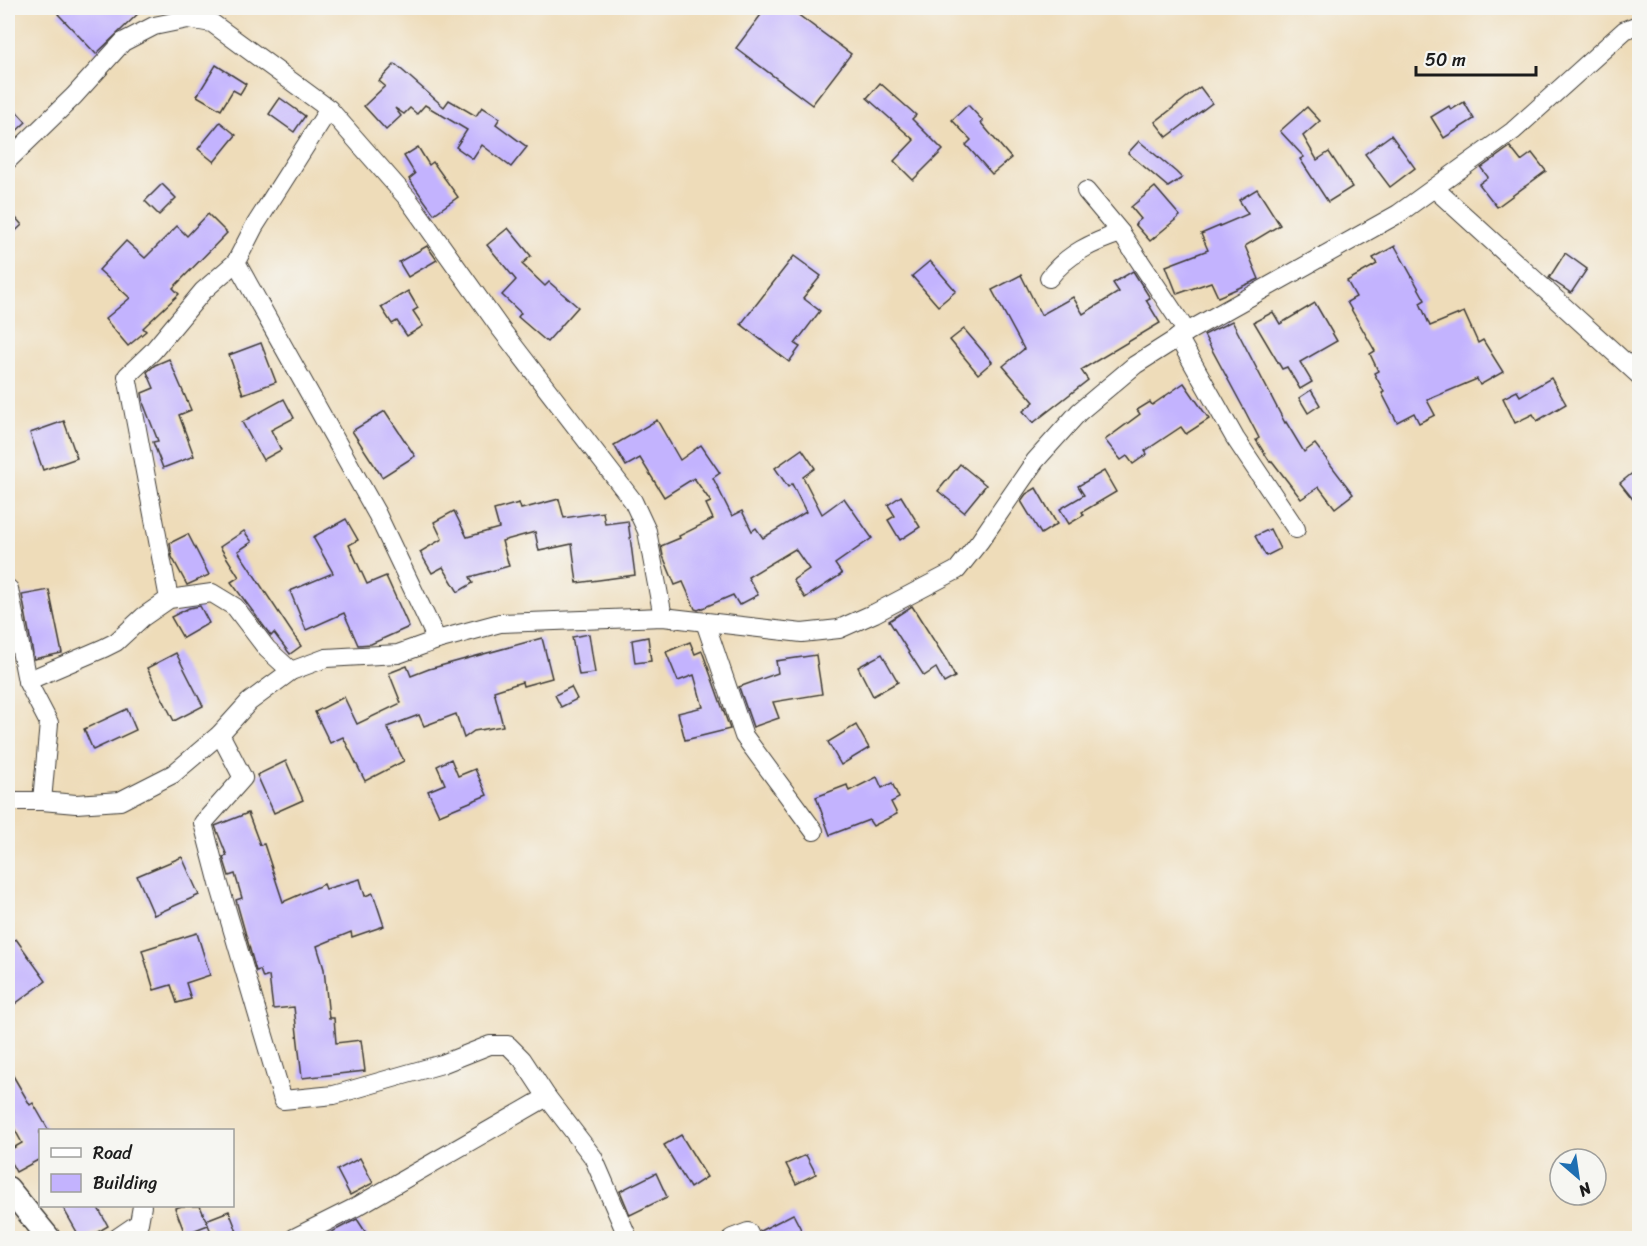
<svg xmlns="http://www.w3.org/2000/svg" width="1647" height="1246" font-family="Sriracha,sans-serif">
  <style>
    .building { fill: #c3b3fe }
    .lines { fill: none; stroke-linecap: round; stroke-linejoin: round }
    .minor-casing { stroke: #3c3934; stroke-width: 20 }
    .tertiary-casing { stroke: #3c3934; stroke-width: 25 }
    .minor { stroke: #fff; stroke-width: 18 }
    .tertiary { stroke: #fff; stroke-width: 22 }
  </style>
  <rect width="100%" height="100%" fill="#f6f6f2"/>
  <filter id="ink" filterUnits="userSpaceOnUse"><feTurbulence type="fractalNoise" baseFrequency=".0167" numOctaves="2"/><feDisplacementMap in="SourceGraphic" scale="12" xChannelSelector="R" yChannelSelector="G"/><feConvolveMatrix kernelMatrix="1 2 1 2 8 2 1 2 1" color-interpolation-filters="sRGB"/></filter>
  <filter id="wash" filterUnits="userSpaceOnUse"><feTurbulence type="fractalNoise" baseFrequency=".008" numOctaves="4" result="noise"/><feDisplacementMap in="SourceGraphic" scale="24" xChannelSelector="R" yChannelSelector="G"/><feGaussianBlur stdDeviation="1.35" result="paint"/><feColorMatrix in="noise" values="0 0 0 0 0 0 0 0 0 0 0 0 0 0 0 0 0 1.4 0 .05"/><feComposite in="paint" operator="in"/></filter>
  <g filter="url(#wash)">
    <rect width="100%" height="100%" fill="#eedcb9"/>
    <g id="blocks">
      <g class="building">
        <path d="M64,8H144L96,54L58,14Z"/>
        <path d="M766,8H789L851,54L812,105L736,48Z"/>
        <path d="M395,64L444,107L449,100L476,116L482,107L500,118L496,124L527,147L511,167L482,145L473,159L456,147L467,130L425,105L417,114L410,108L404,114L395,108L401,116L386,130L364,106L385,86L379,81Z"/>
        <path d="M216,65L246,84L240,94L233,90L221,110L197,96Z"/>
        <path d="M880,83L916,115L912,119L943,150L913,180L894,161L914,140L867,98Z"/>
        <path d="M1200,87L1212,103L1167,137L1155,122Z"/>
        <path d="M280,98L305,116L294,132L269,114Z"/>
        <path d="M8,102L26,122L8,139Z"/>
        <path d="M1464,102L1474,119L1444,138L1431,117L1449,106L1451,110Z"/>
        <path d="M968,105L983,121L981,123L1011,158L992,174L966,145L971,140L952,120Z"/>
        <path d="M1307,107L1320,121L1303,136L1317,160L1329,152L1352,187L1328,202L1300,159L1304,157L1280,131Z"/>
        <path d="M220,122L236,135L214,162L198,149Z"/>
        <path d="M1391,135L1415,168L1390,187L1365,154Z"/>
        <path d="M1139,141L1176,172L1182,178L1168,187L1128,153Z"/>
        <path d="M418,147L429,165L433,162L458,197L434,214L409,179L415,174L404,156Z"/>
        <path d="M1510,147L1521,161L1532,153L1546,171L1497,207L1479,184L1488,177L1481,168Z"/>
        <path d="M162,184L176,198L159,215L145,201Z"/>
        <path d="M1155,187L1180,216L1150,241L1135,224L1141,219L1131,207Z"/>
        <path d="M1257,189L1280,225L1245,246L1259,279L1218,297L1211,282L1177,294L1166,266L1208,250L1201,234L1248,214L1239,200Z"/>
        <path d="M8,209L22,225L8,238Z"/>
        <path d="M208,214L227,233L173,288L179,294L143,328L146,331L128,346L105,319L130,298L99,270L126,241L145,258L177,226L187,236Z"/>
        <path d="M508,228L531,256L522,264L545,286L549,282L578,307L547,342L518,317L521,313L502,295L516,280L487,245Z"/>
        <path d="M427,246L437,260L408,277L399,262Z"/>
        <path d="M1395,246L1425,300L1420,303L1430,326L1464,312L1478,343L1483,340L1503,372L1480,385L1477,379L1427,400L1435,415L1419,423L1414,413L1397,422L1382,393L1384,392L1374,373L1378,371L1370,354L1375,351L1347,302L1356,297L1347,281L1377,264L1373,258Z"/>
        <path d="M1565,253L1587,269L1571,293L1549,278Z"/>
        <path d="M794,256L821,276L803,298L820,311L795,344L800,347L789,362L741,324Z"/>
        <path d="M930,261L956,291L938,306L912,276Z"/>
        <path d="M1133,271L1150,298L1146,300L1160,323L1081,370L1088,380L1033,423L1023,411L1034,402L1003,366L1024,349L992,290L1021,275L1041,315L1073,297L1083,314L1119,292L1113,283Z"/>
        <path d="M408,291L418,308L413,311L423,326L407,336L397,321L392,324L381,307Z"/>
        <path d="M1315,303L1337,341L1300,362L1312,382L1300,389L1287,367L1282,369L1254,322L1273,312L1280,324Z"/>
        <path d="M1232,321L1285,423L1286,422L1304,452L1315,444L1353,494L1335,508L1319,487L1301,499L1272,461L1270,462L1256,440L1259,438L1245,411L1204,335Z"/>
        <path d="M964,329L992,362L978,374L950,340Z"/>
        <path d="M261,343L276,382L243,394L229,355Z"/>
        <path d="M169,359L191,410L179,415L194,456L163,468L153,442L158,441L144,405L142,393L154,388L147,372L155,365Z"/>
        <path d="M1551,378L1566,404L1537,421L1533,414L1515,423L1503,398L1517,391L1520,396Z"/>
        <path d="M1184,383L1209,419L1186,434L1181,427L1145,451L1147,454L1133,464L1127,456L1121,460L1105,440L1140,414L1137,410L1150,402L1152,405Z"/>
        <path d="M1311,390L1320,405L1308,413L1299,398Z"/>
        <path d="M284,399L294,418L271,430L281,450L263,460L242,422Z"/>
        <path d="M385,411L415,456L382,477L352,431Z"/>
        <path d="M657,420L680,460L701,445L720,473L713,478L732,516L742,511L752,531L756,528L763,538L806,512L792,484L788,487L775,468L802,449L815,468L803,477L822,514L844,498L872,538L835,564L842,574L805,598L793,580L809,569L795,549L748,577L758,595L739,605L733,595L698,610L695,609L683,582L675,585L663,556L661,546L680,538L679,536L713,519L706,504L711,502L694,478L664,497L640,458L626,466L614,445Z"/>
        <path d="M64,421L77,458L43,470L30,433Z"/>
        <path d="M960,464L986,485L964,512L938,491Z"/>
        <path d="M1640,467V508L1620,483Z"/>
        <path d="M1104,471L1116,492L1082,512L1084,515L1069,524L1060,509L1084,495L1078,486Z"/>
        <path d="M1036,488L1057,524L1041,534L1021,501L1026,494Z"/>
        <path d="M901,496L920,527L900,540L888,520L895,516L888,505Z"/>
        <path d="M559,499L564,518L603,512L605,524L628,521L635,575L577,583L572,544L539,551L535,532L502,541L509,566L470,577L473,583L458,592L443,567L432,573L420,552L442,539L434,522L454,511L467,537L499,528L494,510L519,503L521,509Z"/>
        <path d="M346,519L358,540L349,545L367,584L386,576L409,627L371,644L358,645L344,613L306,630L290,591L333,573L313,537Z"/>
        <path d="M1270,529L1280,549L1266,556L1255,536Z"/>
        <path d="M244,531L252,542L238,551L301,646L290,654L274,633L271,636L231,582L239,577L220,547Z"/>
        <path d="M188,534L209,575L187,585L172,557L170,543Z"/>
        <path d="M49,590L62,653L34,659L22,595Z"/>
        <path d="M200,606L209,623L183,638L171,617L189,608Z"/>
        <path d="M912,606L947,661L955,677L944,683L936,668L924,676L889,621Z"/>
        <path d="M589,634L595,673L579,675L572,637Z"/>
        <path d="M648,637L651,661L635,663L632,640Z"/>
        <path d="M542,638L552,678L523,686L522,682L494,691L503,726L474,731L464,738L456,714L424,726L419,715L387,727L404,761L365,781L343,737L330,743L315,712L344,697L357,724L401,703L389,673L407,666L411,676L429,669Z"/>
        <path d="M690,642L695,654L702,651L730,729L685,740L678,713L703,707L694,675L678,681L666,652Z"/>
        <path d="M176,653L203,706L174,721L147,668Z"/>
        <path d="M882,654L898,682L873,696L858,667Z"/>
        <path d="M816,655L822,694L773,702L779,718L753,727L739,687L778,673L776,661Z"/>
        <path d="M571,687L577,699L561,707L555,695Z"/>
        <path d="M127,709L136,730L93,750L84,729Z"/>
        <path d="M856,725L869,748L841,765L828,742Z"/>
        <path d="M451,759L458,776L475,769L487,795L439,815L428,791L445,784L437,766Z"/>
        <path d="M286,761L303,800L274,813L257,775Z"/>
        <path d="M877,777L882,788L892,783L899,798L891,802L897,814L873,826L869,820L830,835L816,797L847,785L849,791Z"/>
        <path d="M248,813L260,845L264,844L283,902L324,884L326,889L360,879L365,896L373,893L384,926L352,937L351,932L317,946L324,969L329,1018H334L336,1043L361,1040L365,1071L302,1078L294,1007L273,1009L269,976L263,978L260,970L256,971L236,900L242,898L235,874L229,876L223,857L227,856L215,826Z"/>
        <path d="M182,857L199,895L154,915L137,876Z"/>
        <path d="M197,933L210,975L186,983L191,999L177,1003L171,985L154,990L142,950Z"/>
        <path d="M16,939L46,981L8,1009V945Z"/>
        <path d="M8,1067L30,1105L33,1103L49,1131H40V1159L16,1172L8,1157V1151L22,1143L8,1117Z"/>
        <path d="M681,1135L707,1177L690,1188L664,1145Z"/>
        <path d="M806,1155L816,1174L796,1184L786,1164Z"/>
        <path d="M360,1158L373,1183L350,1195L337,1170Z"/>
        <path d="M656,1173L667,1197L630,1215L620,1191Z"/>
        <path d="M62,1206H97L108,1226L86,1239H81Z"/>
        <path d="M182,1206H200L208,1225L185,1234L175,1208Z"/>
        <path d="M229,1211L240,1239H214L206,1220Z"/>
        <path d="M793,1214L806,1239H762L760,1231Z"/>
        <path d="M357,1219L370,1239H331L328,1234Z"/>
      </g>
    </g>
  </g>
  <g filter="url(#ink)">
    <use href="#blocks" fill-opacity="0" stroke="#3c3934" stroke-width="1.5"/>
    <g class="lines">
      <g class="minor-casing">
        <g id="minor">
          <path d="M329,109L254,227L236,262L377,514L437,640"/>
          <path d="M8,160L74,96L123,42L154,26L188,19L212,23L329,109L408,199L500,328L633,501L647,531L663,617"/>
          <path d="M1434,188L1640,376"/>
          <path d="M1086,191L1121,233L1187,332"/>
          <path d="M1049,278C1067,254 1093,242 1121,233"/>
          <path d="M1178,337L1235,438L1296,529"/>
          <path d="M9,589L27,681L49,723L42,801"/>
          <path d="M169,599L127,376L153,351L203,291L236,262"/>
          <path d="M705,622L744,736L814,831"/>
          <path d="M27,681L104,648L116,642L143,617L169,599L212,593L235,607L267,649L291,671"/>
          <path d="M220,734L243,778L203,823L219,884L283,1100L334,1095L442,1064L490,1045H508L522,1059L547,1097L593,1157L628,1238"/>
          <path d="M8,801H42L76,804L120,801L173,774L220,734L249,702L291,671L326,658L398,654L437,640L500,623L663,617L802,633L839,629L875,613L957,570L980,541L1035,461L1079,412L1135,365L1187,332L1398,214L1513,131L1625,30L1640,24"/>
          <path d="M117,1238L139,1223L142,1206"/>
          <path d="M294,1238L356,1207L547,1097"/>
          <path d="M732,1238L748,1232L751,1238"/>
        </g>
      </g>
      <g class="tertiary-casing">
        <path id="tertiary" d="M8,1188L49,1238"/>
      </g>
      <use href="#minor" class="minor"/>
      <use href="#tertiary" class="tertiary"/>
    </g>
  </g>
  <rect width="1647" height="1246" fill="none" stroke="#f6f6f2" stroke-width="30"/>
  <rect x="39" y="1129" width="195" height="78" fill="#f6f6f2" stroke="#9f9f9c" stroke-width="1.5"/>
  <rect x="51" y="1148" width="30" height="9" fill="#ffffff" stroke="#9f9f9c" stroke-width="1.5"/>
  <text x="93" y="1159" font-size="18" fill="#1c1c1c">Road</text>
  <rect x="51" y="1174" width="30" height="18" fill="#c3b3fe" stroke="#9f9f9c" stroke-width="1.5"/>
  <text x="93" y="1189" font-size="18" fill="#1c1c1c">Building</text>
  <g transform="translate(1578 1177) rotate(151)"><circle r="28" fill="#f6f6f2" stroke="#9f9f9c" stroke-width="1.5"/>
  <path d="M0-4.5L10 22L0 15L-10 22Z" fill="#1f6fb2"/>
  <text y="-9" font-size="16" font-weight="bold" text-anchor="middle" fill="#1c1c1c">N</text>
  </g>
  <path d="M1416 66v9h120v-9" fill="none" stroke="#1c1c1c" stroke-width="3"/>
  <text x="1425" y="66" font-size="18" fill="#1c1c1c" stroke="#f6f6f2" stroke-width="4.5" paint-order="stroke">50 m</text>
</svg>
